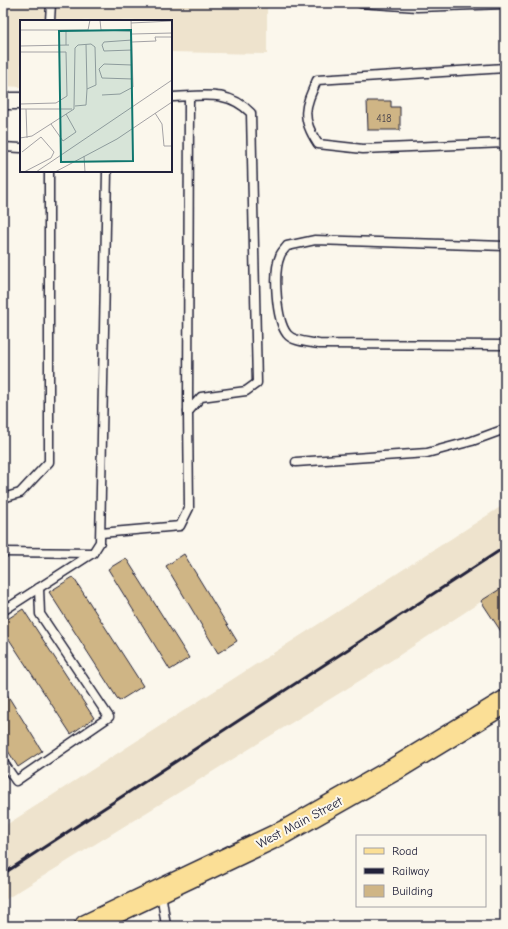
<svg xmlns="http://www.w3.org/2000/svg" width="508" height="929" font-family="'Comic Neue',sans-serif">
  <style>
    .built { fill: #eee3cd }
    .building { fill: #cfb585; stroke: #22223b }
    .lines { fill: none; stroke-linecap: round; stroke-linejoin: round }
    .service-casing { stroke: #22223b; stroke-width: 11 }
    .minor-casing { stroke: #22223b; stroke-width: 19 }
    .primary-casing { stroke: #22223b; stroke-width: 25 }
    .service { stroke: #fbf7ec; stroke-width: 8 }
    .minor { stroke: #fbf7ec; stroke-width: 16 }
    .primary { stroke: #fbdf96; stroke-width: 22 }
    .rail { stroke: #22223b; stroke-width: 3 }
    .labels { text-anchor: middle; stroke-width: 4; stroke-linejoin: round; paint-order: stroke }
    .number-label { font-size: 11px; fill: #4d474e }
    .street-label { font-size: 13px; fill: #22223b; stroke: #fbf7ec }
    .inset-road { fill: none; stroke: #a4a2a5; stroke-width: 1 }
    .view { fill: #0f766e; fill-opacity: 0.15; stroke: #0f766e; stroke-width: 2 }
    .inset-edge { fill: none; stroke: #22223b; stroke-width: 2 }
  </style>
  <rect width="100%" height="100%" fill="#fbf7ec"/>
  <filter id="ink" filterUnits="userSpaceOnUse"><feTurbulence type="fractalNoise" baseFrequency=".025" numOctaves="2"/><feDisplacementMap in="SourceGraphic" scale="8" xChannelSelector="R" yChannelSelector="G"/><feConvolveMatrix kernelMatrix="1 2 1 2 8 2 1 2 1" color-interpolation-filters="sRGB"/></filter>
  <g filter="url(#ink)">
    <g class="built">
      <path d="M3,3H267V54L171,52V21H21V87L3,86Z"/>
      <path d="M505,504V586L369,675L3,901V827Z"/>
    </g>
    <g class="building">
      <path d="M367,101H391V107H400V130H368Z"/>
      <path d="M184,554L237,641L218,653L166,566Z"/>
      <path d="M126,558L189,658L170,670L108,569Z"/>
      <path d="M73,577L143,686L119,701L49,592Z"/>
      <path d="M505,586V631L502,633L481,601Z"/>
      <path d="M23,609L94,718L71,734L3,630V622Z"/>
      <path d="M3,688L42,751L18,767L3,743Z"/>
    </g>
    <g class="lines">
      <g class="service-casing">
        <g id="service">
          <path d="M360,3L417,7L505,4"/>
          <path d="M50,21L51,3"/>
          <path d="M505,68L317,80C305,107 300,117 318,144L363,149L505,143"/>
          <path d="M3,147L21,148"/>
          <path d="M505,246L315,240L287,246C285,249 281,252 280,256C273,272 276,320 287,334C293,342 310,342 319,344L505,345"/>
          <path d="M188,412L189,97"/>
          <path d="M296,462L427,453L472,441L505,429"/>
          <path d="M3,498L20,493L49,462V171"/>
          <path d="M101,533L180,526L189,508L188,412L201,397L246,391L257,383L251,113C228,89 202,96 171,97"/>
          <path d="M3,552L93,553"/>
          <path d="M3,611L93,553L100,542L107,171"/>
          <path d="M3,762L16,781L109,717L40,614L39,588"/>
          <path d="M161,892L166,926"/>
        </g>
      </g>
      <g class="minor-casing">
        <path id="minor" d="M3,101H21"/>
      </g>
      <g class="primary-casing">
        <path id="primary" d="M86,926L284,832L395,769L505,702"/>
      </g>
      <use href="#service" class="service"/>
      <use href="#minor" class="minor"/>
      <use href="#primary" class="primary"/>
      <path class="rail" d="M3,874L505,547"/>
    </g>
  </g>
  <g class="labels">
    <g class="number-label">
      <text x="384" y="122">418</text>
    </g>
    <g class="street-label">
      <text transform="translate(299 822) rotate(-28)" y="5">West Main Street</text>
    </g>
  </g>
  <g transform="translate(20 20)">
    <rect width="152" height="152" fill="#fbf7ec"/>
    <path class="inset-road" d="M80,0L81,10L111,11M111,3L152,1M0,10H68L70,0M112,14L152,13M112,20L84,22L82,25L84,31L112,30M112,22L136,21L135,17H152M66,24L67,69M46,25V10M0,26L49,25M112,45L84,44L79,49L82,58L113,59M82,75L100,74L113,67L111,0M0,84L36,83L47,76L46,32H0M0,89H52M6,89L7,118M135,93L142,104L144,126H152M31,104L43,121L56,112L46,94M0,118L12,116L54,89L55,28L58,25L71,24L75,27L76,65L67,69L66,85L55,86M2,132L21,117L34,132L31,138L4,152M64,136L65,152M16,152L152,60M35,152L97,119L152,82"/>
    <path class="view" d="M111,10L113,141L41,142L39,11Z"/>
    <rect width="152" height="152" class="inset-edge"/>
  </g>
  <rect width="508" height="929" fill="none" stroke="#fbf7ec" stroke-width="16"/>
  <rect x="8" y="8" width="492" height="913" fill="none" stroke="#22223b" stroke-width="1.5" filter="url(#ink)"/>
  <rect x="356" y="835" width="130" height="72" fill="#fbf7ec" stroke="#a4a2a5"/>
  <rect x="364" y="848" width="20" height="6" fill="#fbdf96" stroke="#a4a2a5"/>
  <text x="392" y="855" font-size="12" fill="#22223b">Road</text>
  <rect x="364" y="868" width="20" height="6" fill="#22223b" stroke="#a4a2a5"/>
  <text x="392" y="875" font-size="12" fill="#22223b">Railway</text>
  <rect x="364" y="885" width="20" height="12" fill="#cfb585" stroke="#a4a2a5"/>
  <text x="392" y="895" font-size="12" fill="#22223b">Building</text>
</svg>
